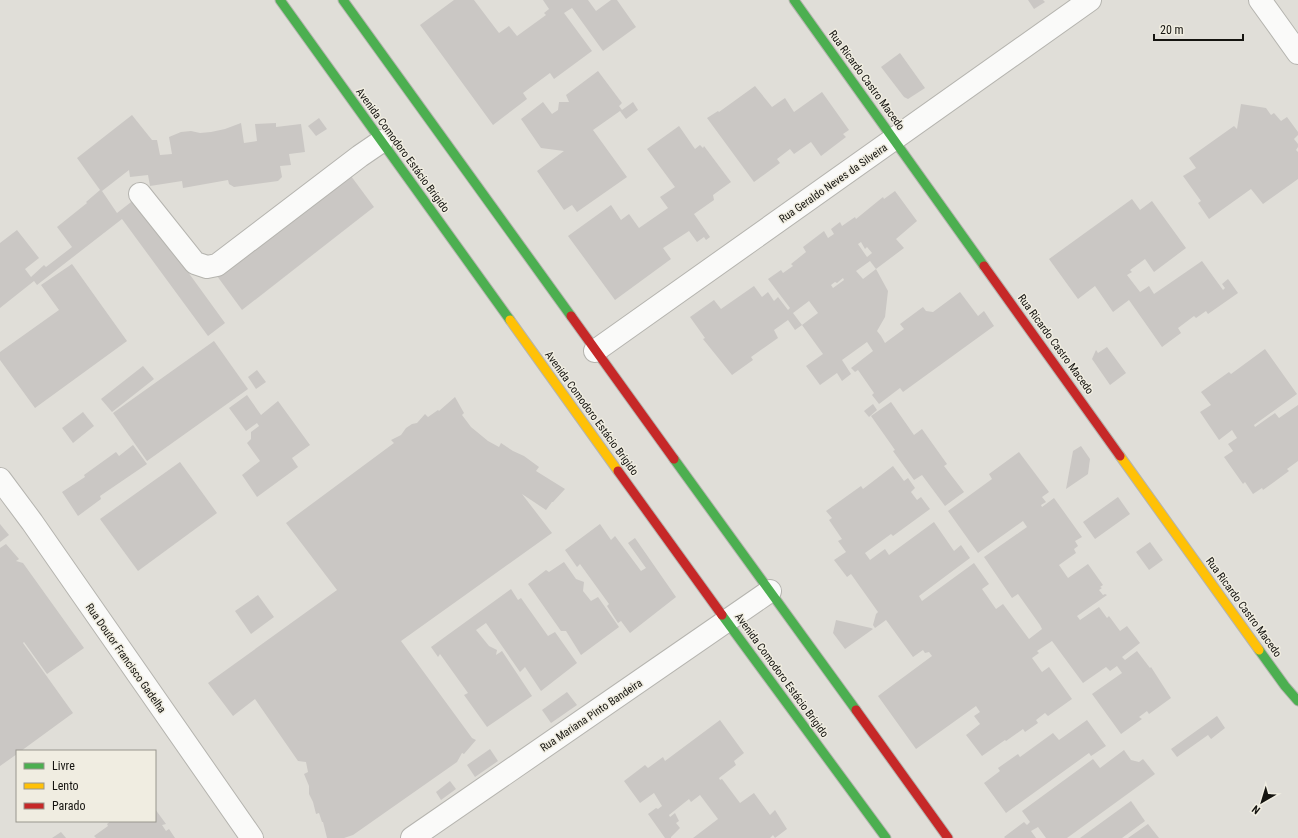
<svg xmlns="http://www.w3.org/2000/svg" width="1298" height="838" font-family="'Roboto Condensed',sans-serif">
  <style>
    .building { fill: #cac7c4; fill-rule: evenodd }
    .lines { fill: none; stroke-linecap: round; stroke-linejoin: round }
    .street-casing { stroke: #b5b4af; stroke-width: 24 }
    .fast-casing { stroke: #b5b4af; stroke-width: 11 }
    .slow-casing { stroke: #b5b4af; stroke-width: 11 }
    .jam-casing { stroke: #b5b4af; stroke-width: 11 }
    .street { stroke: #fafaf9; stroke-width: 22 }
    .fast { stroke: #4caf50; stroke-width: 9 }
    .slow { stroke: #ffc107; stroke-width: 9 }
    .jam { stroke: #c62828; stroke-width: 9 }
    .labels { text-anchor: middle; stroke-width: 3; stroke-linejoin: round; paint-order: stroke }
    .street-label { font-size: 11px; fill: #151410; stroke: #f0ede1 }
  </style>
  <rect width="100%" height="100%" fill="#e0ded8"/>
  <g class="building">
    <path d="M454,0H474L499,33L509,26L517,36L546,15L544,13L549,9L543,0H588L596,11L611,0H617L636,27L603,51L572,8L564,13L592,51L554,79L550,73L523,93L527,99L493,125L420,25Z"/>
    <path d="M1028,0H1043L1045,2L1034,9Z"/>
    <path d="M900,53L925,88L908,99L904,97L881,67Z"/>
    <path d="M598,71L622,103L619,106L622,110L633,102L638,110L626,119L620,111L593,130L627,177L577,212L572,205L564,210L537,171L564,151L541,148L521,119L543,102L552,114L558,110L559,102H569L566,95Z"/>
    <path d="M755,86L772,107L785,98L794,112L822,92L849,130L843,134L846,137L821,156L811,142L794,154L790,149L777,159L780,163L754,182L707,118L718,111L719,112Z"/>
    <path d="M1241,104L1266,108L1271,115L1274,113L1281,121L1287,117L1298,132V135L1294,139L1298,144V147L1296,150L1298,152V179L1263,204L1251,189L1209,219L1198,203L1201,201L1183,176L1196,168L1189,158L1234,126L1237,129Z"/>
    <path d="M132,115L152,140H157L160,155L172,154L169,137L181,132L191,131L200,133L211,132L225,129L241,123L244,143L257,141L255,124L276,123V127L301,124L305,152L289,154L291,165L280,166L282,177L278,181L234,187L229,184L228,180L183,188L182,181L150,186L148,175L130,177L129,170L102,191L117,213L135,199L225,323L208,336L122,219L37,285L34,281L0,308V243L17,230L39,258L25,269L31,277L44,265L46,267L72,247L57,227L87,203L86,202L100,190L77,158Z"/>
    <path d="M319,118L327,129L316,136L308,126Z"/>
    <path d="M679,126L695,149L700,145L703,148L704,146L731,182L713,195L714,200L694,214L710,237L706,240L704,237L697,242L689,231L663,248L671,259L615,300L568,236L611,205L621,220L629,214L639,228L668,208L660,197L675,187L647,149Z"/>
    <path d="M348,172L374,207L242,310L217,276Z"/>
    <path d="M895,191L917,221L896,239L904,248L876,269L888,291L885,317L877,331L881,336L885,343L904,329L900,324L923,307L926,311L933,312L960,292L978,316L984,311L994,326L903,392L900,388L879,404L872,395L874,393L858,370L855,372L851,368L873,351L867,342L842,360L851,374L842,381L837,373L820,385L806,366L823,354L802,325L818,313L809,301L793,313L802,325L795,330L788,320L774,330L778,338L751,357L753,360L732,375L703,339L705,338L690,317L714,300L721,309L754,286L762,297L768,292L774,301L778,297L788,310L790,308L768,279L781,270L783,273L793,266L791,264L806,252L803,247L824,231L828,238L834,234L831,229L840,222L842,226L855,217L856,219L883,197L884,199ZM861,242L865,249L867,247L872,253L867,257L858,244ZM870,261L876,269L863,279L856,271ZM843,278L844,280L833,288L831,285L835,282L837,283Z"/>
    <path d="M1132,199L1140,210L1152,201L1186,248L1154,272L1145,259L1130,270L1132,272L1127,275L1140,292L1149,286L1154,294L1202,261L1223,290L1225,288L1222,284L1228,279L1238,293L1208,314L1206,311L1196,318L1194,316L1178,328L1181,333L1162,347L1129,300L1113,312L1095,286L1078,299L1049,259Z"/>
    <path d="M72,264L127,341L35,408L0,360V352L59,310L41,285Z"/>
    <path d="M214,341L248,389L147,461L113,413Z"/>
    <path d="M1107,347L1126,373L1110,385L1092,359L1096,350L1098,353Z"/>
    <path d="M1265,349L1297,394L1254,425L1255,427L1275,413L1279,418L1298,405V461L1287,469L1289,471L1263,490L1262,488L1253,494L1245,482L1243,484L1224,457L1233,451L1228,444L1237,438L1232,430L1219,440L1200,412L1211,405L1201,392L1229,372L1231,374Z"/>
    <path d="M143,366L154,379L112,412L101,399Z"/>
    <path d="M257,370L266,382L256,389L248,377Z"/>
    <path d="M247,395L261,415L278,401L310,445L292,458L298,467L257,497L242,475L260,461L247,443L251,439V432L259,426L257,423L246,431L229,408Z"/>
    <path d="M455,397L464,413L462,415L471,427L488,441L499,447L501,443L513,451L524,456L539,467L536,471L565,489L553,502H552L546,510L522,494L552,533L401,641L472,738L476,740L464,754L462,753L457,762L353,835L344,838H327L323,822H322L319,813L316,814L313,802L309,794V786L304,774L308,772L306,762L298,761L255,699L233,716L208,683L337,590L286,523L394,443L391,440L401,435L406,428L412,424L417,423L425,414L428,417L438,410L439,411Z"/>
    <path d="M891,402L914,435L922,429L947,464L944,466L964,492L945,506L922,475L914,480L893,451L895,450L871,416Z"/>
    <path d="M873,404L877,410L869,417L864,411Z"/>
    <path d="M83,412L94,426L73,443L62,428Z"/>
    <path d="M133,445L147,464L100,496L101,499L78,516L62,492L85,477L84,475L116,452L119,456Z"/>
    <path d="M1081,446L1090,459L1088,474L1066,489L1073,451Z"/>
    <path d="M1019,452L1049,492L1042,497L1046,502L1041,505L1042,507L1054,498L1082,537L1075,541L1078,546L1074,549L1076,553L1059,565L1068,578L1088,564L1103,585L1100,587L1102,588L1099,590L1103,595L1105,594L1107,595L1077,616L1080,620L1099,607L1107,618L1109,616L1120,631L1127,626L1140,643L1122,657L1125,660L1137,651L1150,668L1151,667L1171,698L1149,714L1147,711L1139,717L1142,719L1121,734L1092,694L1122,673L1117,666L1110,671L1106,667L1083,683L1052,641L1037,651L1039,653L1032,658L1042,672L1049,667L1072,699L1048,716L1045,713L1036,720L1038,723L1025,732L1023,729L1006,741L1005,740L982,756L966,735L980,724L974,716L980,712L976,706L916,749L878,696L932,656L929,652L925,653L923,650L913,657L886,620L875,628L873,625L876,614L878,612L851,574L847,577L834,560L846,552L838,541L842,539L829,520L832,518L826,511L861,486L863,489L893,466L904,481L908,478L915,488L911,492L917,500L921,497L930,509L893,536L891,534L865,553L870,560L885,549L889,555L934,522L954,551L961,545L970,558L919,596L922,601L974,563L989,584L982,589L996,609L1003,604L1029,639L1042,629L1040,625L1018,594L1012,598L984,557L1027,527L1023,521L978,553L948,511L992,479L989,474Z"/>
    <path d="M180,462L217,513L138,571L100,519Z"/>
    <path d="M1118,497L1130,514L1095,539L1083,522Z"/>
    <path d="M0,524L9,535L0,542Z"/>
    <path d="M600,524L611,540L615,536L641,571L646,568L628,543L635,538L676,597L630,633L621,621L618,623L607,606L609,604L580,564L577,567L565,550Z"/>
    <path d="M1150,542L1163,560L1149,570L1136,552Z"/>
    <path d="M6,544L19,559L16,561L23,563L84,648L47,674L24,642L23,643L73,713L21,751H17V754L0,766V548Z"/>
    <path d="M564,562L576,579L584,582L583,591L591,601L598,597L619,627L581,655L566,631H561L528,584L546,570L549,572Z"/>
    <path d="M511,589L518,600L521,598L548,636L555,632L577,663L541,691L525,667L520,672L486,623L476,630L489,646L497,650L496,655L502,651L532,696L487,727L464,695L468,693L440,654L438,657L431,647Z"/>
    <path d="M258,595L274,617L251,634L235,611Z"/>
    <path d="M836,620L871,628L873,629L845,649L833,633Z"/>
    <path d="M567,692L577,705L551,723L542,710Z"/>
    <path d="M1217,716L1225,728L1211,739L1208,735L1177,757L1171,749Z"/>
    <path d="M720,720L744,753L734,761L736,765L719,778L720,780L722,779L740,803L754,793L770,815L775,810L787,829L775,838L773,835L770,838H693L718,819L700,795L691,802L689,799L669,815L670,817L675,813L679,821L676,823L680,828L671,837V838H665L648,814L656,808L658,809L662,806L654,793L640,803L624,781L645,765L648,768L663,757L665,761Z"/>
    <path d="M1087,720L1106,746L1091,756L1089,753L1006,813L984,783L1000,771L998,768L1018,754L1020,757L1053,733L1059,740Z"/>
    <path d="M490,749L498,761L475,777L467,765Z"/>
    <path d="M1124,750L1131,760L1139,762L1143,759L1155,774L1067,838H1046L1038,827L1031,831L1036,838H1005L1004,837L1024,822L1027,825L1030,822L1022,811L1093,759L1100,768Z"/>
    <path d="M450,781L456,789L441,800L436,792Z"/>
    <path d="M1131,801L1145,821L1122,838H1080Z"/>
    <path d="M155,809L166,824L162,825L166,831L169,829L175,838H96L94,836L108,826L107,824L111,821H155Z"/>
    <path d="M1148,824L1159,838H1128Z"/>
    <path d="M61,832L66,838H52Z"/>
  </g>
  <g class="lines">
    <g class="street-casing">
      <g id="street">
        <path d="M1260,0L1298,53"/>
        <path d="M140,194L195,263L207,267L217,265L360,156L382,141"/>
        <path d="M595,351L1090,0"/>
        <path d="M0,479L32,522L252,838"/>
        <path d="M412,838L770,591"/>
      </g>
    </g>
    <g class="fast-casing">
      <g id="fast">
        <path d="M280,0L510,320"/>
        <path d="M343,0L571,316"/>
        <path d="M794,0L984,266"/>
        <path d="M674,459L856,710"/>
        <path d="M722,615L886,838"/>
        <path d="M1259,650L1285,686L1298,701"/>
      </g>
    </g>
    <g class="slow-casing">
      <g id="slow">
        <path d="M510,320L618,471"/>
        <path d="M1120,456L1259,650"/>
      </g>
    </g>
    <g class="jam-casing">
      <g id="jam">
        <path d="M984,266L1120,456"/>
        <path d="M571,316L674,459"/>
        <path d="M618,471L722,615"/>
        <path d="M856,710L948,838"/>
      </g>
    </g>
    <use href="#street" class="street"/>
    <use href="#fast" class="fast"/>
    <use href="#slow" class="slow"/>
    <use href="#jam" class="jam"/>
  </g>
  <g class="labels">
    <g class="street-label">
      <text transform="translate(867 80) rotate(54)" y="4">Rua Ricardo Castro Macedo</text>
      <text transform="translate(403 150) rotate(54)" y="4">Avenida Comodoro Estácio Brigido</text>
      <text transform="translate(833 183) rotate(-35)" y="4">Rua Geraldo Neves da Silveira</text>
      <text transform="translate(1056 344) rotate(54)" y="4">Rua Ricardo Castro Macedo</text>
      <text transform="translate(592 413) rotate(54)" y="4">Avenida Comodoro Estácio Brigido</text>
      <text transform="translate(1244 607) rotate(54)" y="4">Rua Ricardo Castro Macedo</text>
      <text transform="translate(126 658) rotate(55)" y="4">Rua Doutor Francisco Gadelha</text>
      <text transform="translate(782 675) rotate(54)" y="4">Avenida Comodoro Estácio Brigido</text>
      <text transform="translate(591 715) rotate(-34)" y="4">Rua Mariana Pinto Bandeira</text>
    </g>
  </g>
  <rect x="16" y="750" width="140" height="72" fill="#f0ede1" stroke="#98968d"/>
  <rect x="24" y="763" width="20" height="6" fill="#4caf50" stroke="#98968d"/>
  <text x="52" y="770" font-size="12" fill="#151410">Livre</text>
  <rect x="24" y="783" width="20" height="6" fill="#ffc107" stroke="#98968d"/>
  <text x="52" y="790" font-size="12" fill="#151410">Lento</text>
  <rect x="24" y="803" width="20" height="6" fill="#c62828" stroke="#98968d"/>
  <text x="52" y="810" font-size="12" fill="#151410">Parado</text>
  <g transform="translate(1262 802) rotate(218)" stroke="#f0ede1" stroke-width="3" paint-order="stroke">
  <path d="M0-3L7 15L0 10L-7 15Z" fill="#151410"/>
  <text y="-6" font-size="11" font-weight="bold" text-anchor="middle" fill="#151410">N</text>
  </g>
  <path d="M1154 34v6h89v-6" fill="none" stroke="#151410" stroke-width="2"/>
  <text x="1160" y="34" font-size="12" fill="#151410" stroke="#f0ede1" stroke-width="3" paint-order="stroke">20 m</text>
</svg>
